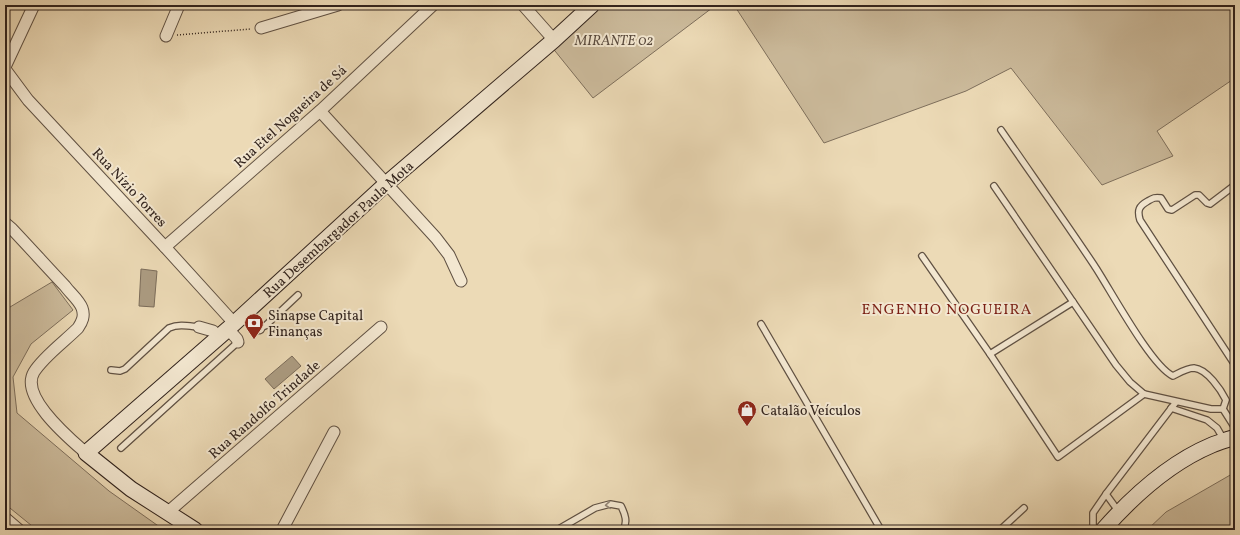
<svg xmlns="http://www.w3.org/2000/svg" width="1240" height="535" font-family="Vollkorn,serif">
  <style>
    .green { fill: #ccbb9c; stroke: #7e6f5c }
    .water { fill: #ac9c82; stroke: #7b6c5a }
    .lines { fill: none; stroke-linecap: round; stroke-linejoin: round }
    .lane-casing { stroke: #605143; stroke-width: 8 }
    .street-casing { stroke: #605143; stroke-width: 13 }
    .secondary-casing { stroke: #31231d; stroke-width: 17 }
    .path { stroke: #31231d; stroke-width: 1.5; stroke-dasharray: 1 2; stroke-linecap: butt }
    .lane { stroke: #f3e7d0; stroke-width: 5.5 }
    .street { stroke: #f3e7d0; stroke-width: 11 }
    .secondary { stroke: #f3e7d0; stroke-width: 15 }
    .oneway { stroke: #928576 }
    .labels { text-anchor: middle; stroke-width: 4; stroke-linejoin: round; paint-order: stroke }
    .park-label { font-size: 14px; font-style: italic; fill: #58493d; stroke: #f3e7d0 }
    .street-label { font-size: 14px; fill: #31231d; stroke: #f3e7d0 }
    .poi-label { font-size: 14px; fill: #31231d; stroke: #f3e7d0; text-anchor: start }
    .neighbourhood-label { font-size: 15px; letter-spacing: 1px; fill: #7a1f14; stroke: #f3e7d0 }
  </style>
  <rect width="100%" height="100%" fill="#ecdab6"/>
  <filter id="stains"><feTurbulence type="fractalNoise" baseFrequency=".005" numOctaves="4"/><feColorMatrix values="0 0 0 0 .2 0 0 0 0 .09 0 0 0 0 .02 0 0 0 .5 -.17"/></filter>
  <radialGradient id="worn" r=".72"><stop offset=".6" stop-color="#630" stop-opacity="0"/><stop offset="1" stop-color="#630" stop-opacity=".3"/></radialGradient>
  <g class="green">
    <path d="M601,5H716L593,98L551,46Z"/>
    <path d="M734,5H1235V78L1157,131L1173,156L1102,185L1011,68L966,91L824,143Z"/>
    <path d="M52,282L73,310L31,344L13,377L17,413L109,491L164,530H37L5,504V310Z"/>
    <path d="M1232,474L1235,475V530H1147L1166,512Z"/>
  </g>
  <g class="water">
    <path d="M141,269L157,271L154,307L139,306Z"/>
    <path d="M292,356L301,366L274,389L265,379Z"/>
  </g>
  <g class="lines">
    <g class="lane-casing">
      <g id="lane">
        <path d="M1001,130C1032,175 1064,220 1094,265C1110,289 1151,366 1173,376C1179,373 1187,368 1194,368C1207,369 1221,390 1226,400L1223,409"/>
        <path d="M1235,185L1210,204L1207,203L1199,195H1195L1172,210L1168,209L1161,198C1155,197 1153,198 1148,201C1139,206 1137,210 1140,220L1235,365"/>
        <path d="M994,186L1116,365L1130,382L1144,394L1211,409H1223L1235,428"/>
        <path d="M922,256L990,354L1058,457L1144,394"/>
        <path d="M761,324L881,530"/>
        <path d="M259,328L265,326L298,295"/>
        <path d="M990,354L1073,302"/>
        <path d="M111,370L120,371L125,369L169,328C179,324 188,326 199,327"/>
        <path d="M1171,408L1207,420L1217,428L1224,440"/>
        <path d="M121,448L238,342"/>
        <path d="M1119,512L1106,494L1176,402"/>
        <path d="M557,530L595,508L610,504L621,506C625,514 628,522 623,530"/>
        <path d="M1000,530L1024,508"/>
        <path d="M1093,530V513L1106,494"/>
      </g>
    </g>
    <g class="street-casing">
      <g id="street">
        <path d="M523,5L554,40"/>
        <path d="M261,28L338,5"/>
        <path d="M166,36L179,5"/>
        <path d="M5,67L34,5"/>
        <path d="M5,69L28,100L165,247L234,323"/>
        <path d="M320,111L436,238L449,255L461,281"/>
        <path d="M5,223L12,229C30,248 47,267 65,286C70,293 79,300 82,308C85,316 82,322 78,328C65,341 43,357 34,372C19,397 70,439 86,453"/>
        <path d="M165,247L320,111L433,5"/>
        <path d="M243,315L254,326L259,328"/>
        <path d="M199,327L213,331L219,337"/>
        <path d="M228,329L237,339L238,342"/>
        <path d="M167,513L381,327"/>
        <path d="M5,518L19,530"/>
        <path d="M282,530L334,432"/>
      </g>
    </g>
    <g class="secondary-casing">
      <g id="secondary">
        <path d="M195,530L131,489L86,453L228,329L386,184L554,40L592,5"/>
        <path d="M1103,530C1133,496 1169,463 1212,445C1219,442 1227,440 1235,437"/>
      </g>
    </g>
    <path class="path" d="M177,35L251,29"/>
    <use href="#lane" class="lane"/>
    <use href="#street" class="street"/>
    <use href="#secondary" class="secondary"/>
  </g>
  <defs><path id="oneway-chevron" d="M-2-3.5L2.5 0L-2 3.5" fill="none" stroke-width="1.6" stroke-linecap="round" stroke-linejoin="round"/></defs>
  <use class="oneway" href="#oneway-chevron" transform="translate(608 505) rotate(175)"/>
  <defs>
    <g id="bank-pin" transform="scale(1)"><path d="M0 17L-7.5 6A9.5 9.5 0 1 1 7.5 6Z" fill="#8f2418" stroke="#f3e7d0"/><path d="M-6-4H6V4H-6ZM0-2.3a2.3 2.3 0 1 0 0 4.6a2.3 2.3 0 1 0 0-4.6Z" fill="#fff"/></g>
    <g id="shop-pin" transform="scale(1)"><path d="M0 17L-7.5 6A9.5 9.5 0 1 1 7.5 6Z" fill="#8f2418" stroke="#f3e7d0"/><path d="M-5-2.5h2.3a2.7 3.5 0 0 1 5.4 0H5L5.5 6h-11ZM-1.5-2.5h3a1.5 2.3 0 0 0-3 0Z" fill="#fff"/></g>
  </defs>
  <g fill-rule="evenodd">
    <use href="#bank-pin" x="254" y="323"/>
    <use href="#shop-pin" x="747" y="410"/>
  </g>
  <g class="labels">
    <g class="park-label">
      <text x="614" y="45">MIRANTE 02</text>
    </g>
    <g class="street-label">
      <text transform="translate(290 116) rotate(-42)" y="5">Rua Etel Nogueira de Sá</text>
      <text transform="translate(130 187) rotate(47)" y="5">Rua Nízio Torres</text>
      <text transform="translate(338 229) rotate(-42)" y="5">Rua Desembargador Paula Mota</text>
      <text transform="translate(264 409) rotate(-41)" y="5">Rua Randolfo Trindade</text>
    </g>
    <g class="poi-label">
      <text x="268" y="320">Sinapse Capital<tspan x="268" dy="16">Finanças</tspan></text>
      <text x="761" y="415">Catalão Veículos</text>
    </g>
    <g class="neighbourhood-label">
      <text x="947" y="314">ENGENHO NOGUEIRA</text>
    </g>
  </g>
  <rect width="1240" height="535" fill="none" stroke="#ecdab6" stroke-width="20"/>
  <rect x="6" y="6" width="1228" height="523" fill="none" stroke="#31231d" stroke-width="2"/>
  <rect x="10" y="10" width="1220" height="515" fill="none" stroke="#31231d"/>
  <rect width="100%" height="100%" filter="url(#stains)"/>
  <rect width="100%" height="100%" fill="url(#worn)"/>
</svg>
